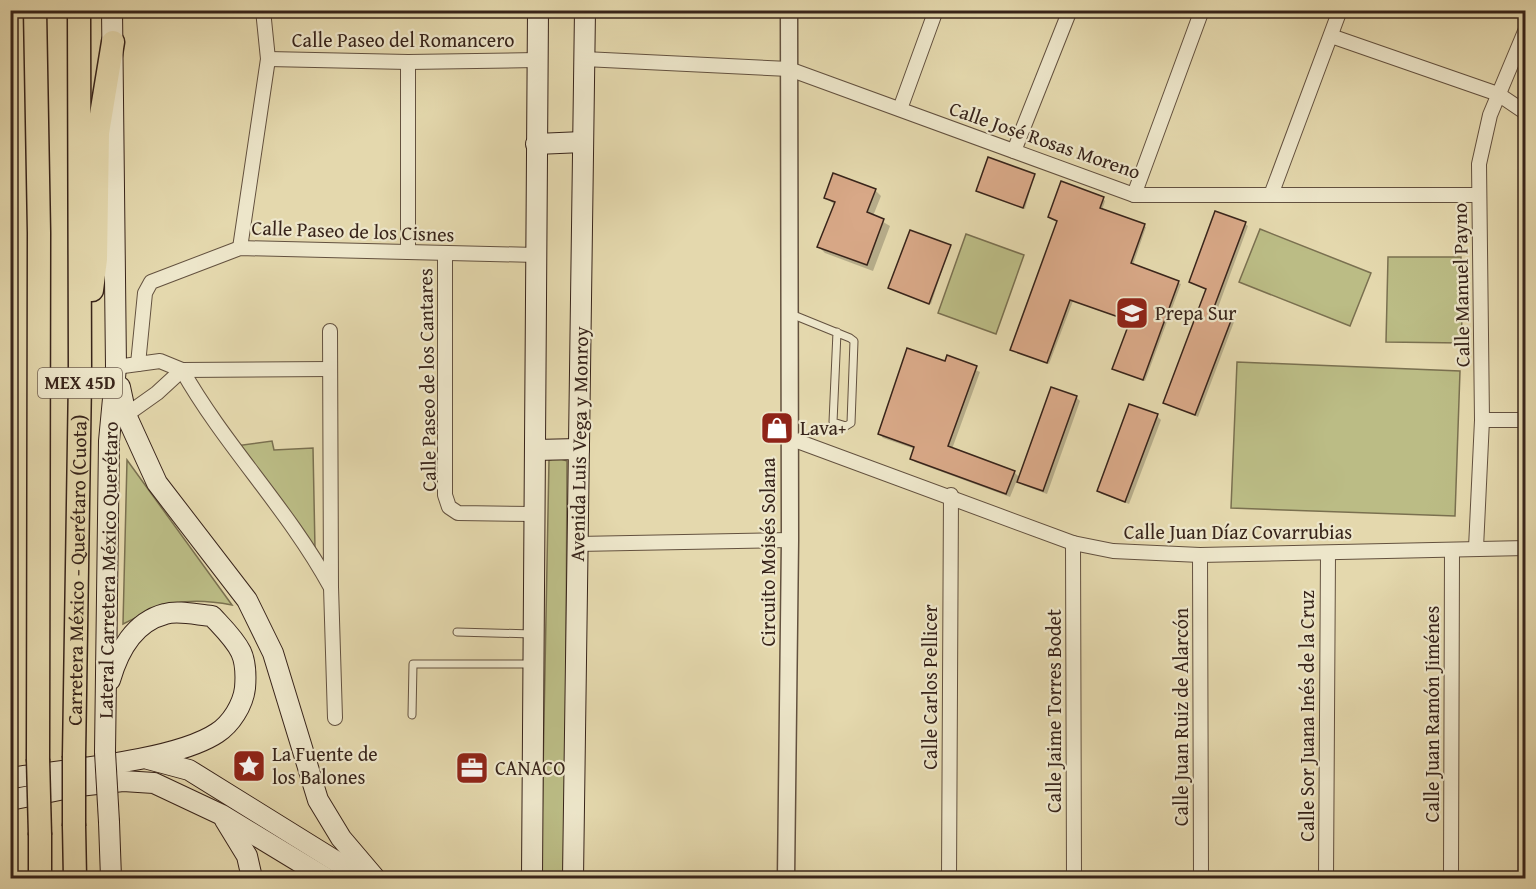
<svg xmlns="http://www.w3.org/2000/svg" width="1536" height="889" font-family="'Gentium Book Plus',serif">
  <style>
    .green { fill: #bbbc85; stroke: #7a7050; stroke-width: 1.5 }
    .shadow { fill: #0003 }
    .building { fill: #d8a887; stroke: #38241a; stroke-width: 1.5 }
    .lines { fill: none; stroke-linecap: round; stroke-linejoin: round }
    .service-casing { stroke: #63513f; stroke-width: 9 }
    .minor-casing { stroke: #63513f; stroke-width: 16 }
    .tertiary-casing { stroke: #63513f; stroke-width: 19 }
    .secondary-casing { stroke: #38241a; stroke-width: 22 }
    .trunk-casing { stroke: #38241a; stroke-width: 25 }
    .service { stroke: #ede6ca; stroke-width: 7 }
    .minor { stroke: #ede6ca; stroke-width: 14 }
    .tertiary { stroke: #ede6ca; stroke-width: 16 }
    .secondary { stroke: #ede6ca; stroke-width: 20 }
    .trunk { stroke: #e4d8ad; stroke-width: 22 }
    .secondary-bridge-casing { stroke: #38241a; stroke-width: 22; stroke-linecap: butt }
    .trunk-bridge-casing { stroke: #38241a; stroke-width: 25; stroke-linecap: butt }
    .secondary-bridge { stroke: #ede6ca; stroke-width: 20 }
    .trunk-bridge { stroke: #e4d8ad; stroke-width: 22 }
    .labels { text-anchor: middle; stroke-width: 4.5; stroke-linejoin: round; paint-order: stroke }
    .shield { fill: #ede6ca; stroke: #6e5e4f; stroke-width: 1.5 }
    .shield-label { font-size: 18px; font-weight: bold; fill: #38241a }
    .street-label { font-size: 20px; fill: #38241a; stroke: #ede6ca }
    .poi-label { font-size: 20px; fill: #38241a; stroke: #ede6ca; text-anchor: start }
  </style>
  <rect width="100%" height="100%" fill="#e4d8ad"/>
  <filter id="stains"><feTurbulence type="fractalNoise" baseFrequency=".00333" numOctaves="4"/><feColorMatrix values="0 0 0 0 .2 0 0 0 0 .09 0 0 0 0 .02 0 0 0 .5 -.17"/></filter>
  <radialGradient id="worn" r=".72"><stop offset=".6" stop-color="#630" stop-opacity="0"/><stop offset="1" stop-color="#630" stop-opacity=".3"/></radialGradient>
  <g class="green">
    <path d="M1260,229L1371,273L1350,326L1239,282Z"/>
    <path d="M966,234L1024,255L996,334L938,313Z"/>
    <path d="M1388,257H1461L1462,343L1386,342Z"/>
    <path d="M1237,362L1460,371L1455,516L1231,508Z"/>
    <path d="M272,441L274,450L313,448L315,549L235,446Z"/>
    <path d="M558,458L567,461L565,878H541L549,460Z"/>
    <path d="M127,460L232,605C184,596 165,603 123,624Z"/>
  </g>
  <g class="shadow">
    <path d="M1034,175L1025,209L977,191Z"/>
    <path d="M875,190L881,196L873,216L890,226L873,271L825,253L819,247L835,205L825,197Z"/>
    <path d="M1103,199L1105,201L1102,210L1146,227L1133,265L1181,284L1145,381L1114,368L1131,322L1073,301L1049,364L1014,351L1058,221L1049,217Z"/>
    <path d="M1245,224L1248,226L1216,313L1234,322L1198,417L1165,402L1207,290L1191,282Z"/>
    <path d="M950,246L931,304L891,289Z"/>
    <path d="M948,357L980,372L952,449L1014,472L1020,478L1076,397L1080,401L1047,494L1023,485L1017,480L1010,497L915,462L911,458L915,449L883,438L880,434L946,363Z"/>
    <path d="M1157,416L1161,420L1129,504L1102,494L1098,491Z"/>
  </g>
  <g class="building">
    <path d="M988,157L1035,174L1023,208L976,191Z"/>
    <path d="M833,173L876,189L867,212L884,219L867,265L817,247L835,202L824,198Z"/>
    <path d="M1061,181L1104,197L1100,208L1145,224L1131,263L1179,281L1143,380L1112,369L1130,321L1070,300L1047,363L1010,350L1057,221L1048,217Z"/>
    <path d="M1215,211L1246,222L1213,310L1232,318L1195,415L1163,403L1206,289L1189,282Z"/>
    <path d="M910,230L951,245L929,304L888,288Z"/>
    <path d="M907,348L945,361L947,355L977,366L948,446L1015,471L1006,494L910,459L914,447L878,434Z"/>
    <path d="M1051,387L1077,396L1043,491L1017,482Z"/>
    <path d="M1129,404L1158,414L1125,502L1097,491Z"/>
  </g>
  <g class="lines">
    <g class="service-casing">
      <g id="service">
        <path d="M791,314L850,338L854,341L851,423L846,426L833,422L837,332"/>
        <path d="M457,632L532,634"/>
        <path d="M412,715L413,664H531"/>
      </g>
    </g>
    <g class="minor-casing">
      <g id="minor">
        <path d="M1331,36L1498,94L1526,113"/>
        <path d="M268,59L408,62L537,60"/>
        <path d="M584,59L789,69L1134,195H1479"/>
        <path d="M900,109L936,10"/>
        <path d="M1014,151L1070,10"/>
        <path d="M1134,195L1202,10"/>
        <path d="M1271,195L1340,10"/>
        <path d="M240,248L268,59L263,10"/>
        <path d="M408,252V62"/>
        <path d="M445,253V495L449,507L458,513L535,514"/>
        <path d="M330,331L331,587L335,718"/>
        <path d="M138,364L145,293L151,282L240,248L536,255"/>
        <path d="M116,367L160,361L182,370L330,369"/>
        <path d="M182,370C225,446 288,509 330,586"/>
        <path d="M126,415L157,393L182,370"/>
        <path d="M1482,420H1526"/>
        <path d="M789,438L1073,543L1113,551L1200,555L1526,548"/>
        <path d="M1073,543L1074,878"/>
        <path d="M577,544L790,540"/>
        <path d="M1476,548L1482,420L1479,164L1490,115L1526,29"/>
        <path d="M1200,555L1201,878"/>
        <path d="M949,878L951,495"/>
        <path d="M1326,878L1328,554"/>
        <path d="M1451,878L1452,550"/>
      </g>
    </g>
    <g class="tertiary-casing">
      <path id="tertiary" d="M786,878L790,540L789,10"/>
    </g>
    <g class="secondary-casing">
      <g id="secondary">
        <path d="M536,144L583,142"/>
        <path d="M120,387L126,415L157,483L247,600L273,653L318,800L341,838L375,878"/>
        <path d="M535,450L579,449"/>
        <path d="M105,752L109,441L116,367L112,10"/>
        <path d="M148,759L189,770L363,878"/>
        <path d="M10,778C63,770 175,761 217,733C231,724 243,705 245,688C246,676 246,663 241,652C234,638 222,627 212,616C198,615 178,610 165,614C134,622 118,652 110,680"/>
        <path d="M10,800L79,786L123,781L154,783L222,815L326,878"/>
        <path d="M225,820L247,856L252,878"/>
        <path d="M109,822L111,878"/>
        <path d="M532,878L538,10"/>
        <path d="M573,878L585,10"/>
      </g>
    </g>
    <g class="trunk-casing">
      <g id="trunk">
        <path d="M35,10L39,233L38,759"/>
        <path d="M92,290L96,259L98,133L113,42"/>
        <path id="s1" d="M74,756L80,378L79,10"/>
        <path d="M74,826L75,878"/>
        <path d="M40,878V835"/>
      </g>
    </g>
    <use href="#service" class="service"/>
    <use href="#minor" class="minor"/>
    <use href="#tertiary" class="tertiary"/>
    <use href="#secondary" class="secondary"/>
    <use href="#trunk" class="trunk"/>
    <g class="secondary-bridge-casing">
      <path id="secondary-bridge" d="M105,752L109,822"/>
    </g>
    <g class="trunk-bridge-casing">
      <g id="trunk-bridge">
        <path d="M74,756V826"/>
        <path d="M38,759L40,835"/>
      </g>
    </g>
    <use href="#secondary-bridge" class="secondary-bridge"/>
    <use href="#trunk-bridge" class="trunk-bridge"/>
  </g>
  <defs>
    <g id="school-square" transform="scale(1.725)"><rect x="-9" y="-9" width="18" height="18" rx="4" fill="#8f2418" stroke="#ede6ca"/><path d="M0-5L7-2L0 1L-7-2ZM-4 1L0 2.5L4 1V4Q0 6-4 4Z" fill="#fff"/></g>
    <g id="shop-square" transform="scale(1.725)"><rect x="-9" y="-9" width="18" height="18" rx="4" fill="#8f2418" stroke="#ede6ca"/><path d="M-5-2.5h2.3a2.7 3.5 0 0 1 5.4 0H5L5.5 6h-11ZM-1.5-2.5h3a1.5 2.3 0 0 0-3 0Z" fill="#fff"/></g>
    <g id="sight-square" transform="scale(1.725)"><rect x="-9" y="-9" width="18" height="18" rx="4" fill="#8f2418" stroke="#ede6ca"/><path d="M0-6L1.8-2.2L6-1.7L2.9 1.2L3.7 5.4L0 3.3L-3.7 5.4L-2.9 1.2L-6-1.7L-1.8-2.2Z" fill="#fff"/></g>
    <g id="office-square" transform="scale(1.725)"><rect x="-9" y="-9" width="18" height="18" rx="4" fill="#8f2418" stroke="#ede6ca"/><path d="M-6-3h4V-5.5h4V-3h4V5H-6ZM-1-4.5V-3h2v-1.5ZM-6 0V1H6V0Z" fill="#fff"/></g>
  </defs>
  <g fill-rule="evenodd">
    <use href="#school-square" x="1132" y="313"/>
    <use href="#shop-square" x="777" y="428"/>
    <use href="#sight-square" x="249" y="766"/>
    <use href="#office-square" x="472" y="768"/>
  </g>
  <g class="labels">
    <rect class="shield" x="38" y="368" width="84" height="30" rx="4.5"/>
    <g class="shield-label">
      <text x="80" y="389">MEX 45D</text>
    </g>
    <g class="street-label">
      <text x="403" y="47">Calle Paseo del Romancero</text>
      <text transform="translate(1045 140) rotate(19)" y="7">Calle José Rosas Moreno</text>
      <text transform="translate(353 231) rotate(2)" y="7">Calle Paseo de los Cisnes</text>
      <text transform="translate(1461 285) rotate(-91)" y="7">Calle Manuel Payno</text>
      <text transform="translate(427 380) rotate(-91)" y="7">Calle Paseo de los Cantares</text>
      <text transform="translate(579 444) rotate(-89)" y="7">Avenida Luis Vega y Monroy</text>
      <text x="1238" y="539">Calle Juan Díaz Covarrubias</text>
      <text transform="translate(768 552) rotate(-90)" y="7">Circuito Moisés Solana</text>
      <text transform="translate(108 570) rotate(-89)" y="7">Lateral Carretera México Querétaro</text>
      <text dy="7" stroke="none"><textPath href="#s1" startOffset="186">Carretera México - Querétaro (Cuota)</textPath></text>
      <text transform="translate(930 687) rotate(-90)" y="7">Calle Carlos Pellicer</text>
      <text transform="translate(1054 711) rotate(-90)" y="7">Calle Jaime Torres Bodet</text>
      <text transform="translate(1432 714) rotate(-90)" y="7">Calle Juan Ramón Jiménes</text>
      <text transform="translate(1307 716) rotate(-90)" y="7">Calle Sor Juana Inés de la Cruz</text>
      <text transform="translate(1181 717) rotate(-90)" y="7">Calle Juan Ruiz de Alarcón</text>
    </g>
    <g class="poi-label">
      <text x="1155" y="320">Prepa Sur</text>
      <text x="800" y="435">Lava+</text>
      <text x="272" y="761">La Fuente de<tspan x="272" dy="23">los Balones</tspan></text>
      <text x="495" y="775">CANACO</text>
    </g>
  </g>
  <rect width="1536" height="889" fill="none" stroke="#e4d8ad" stroke-width="36"/>
  <rect x="12" y="12" width="1512" height="865" fill="none" stroke="#38241a" stroke-width="3"/>
  <rect x="18" y="18" width="1500" height="853" fill="none" stroke="#38241a" stroke-width="1.5"/>
  <rect width="100%" height="100%" filter="url(#stains)"/>
  <rect width="100%" height="100%" fill="url(#worn)"/>
</svg>
